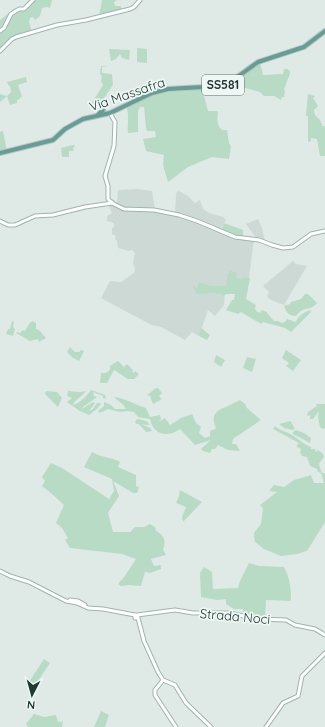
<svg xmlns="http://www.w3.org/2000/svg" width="325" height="727" font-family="Quicksand,sans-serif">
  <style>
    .built { fill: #cdd9d5 }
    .green { fill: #b8dbc5 }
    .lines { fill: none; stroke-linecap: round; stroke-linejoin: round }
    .secondary-casing { stroke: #9eb5af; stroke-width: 5 }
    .primary-casing { stroke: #bcc4c2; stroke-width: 6 }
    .secondary { stroke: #fff; stroke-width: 3 }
    .primary { stroke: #649e96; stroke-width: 4 }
    .labels { text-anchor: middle; stroke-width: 3.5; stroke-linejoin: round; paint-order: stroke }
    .shield { fill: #eff7f4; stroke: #5e726e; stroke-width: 1 }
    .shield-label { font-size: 12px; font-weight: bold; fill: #203935 }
    .street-label { font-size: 13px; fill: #203935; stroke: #eff7f4 }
  </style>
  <rect width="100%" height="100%" fill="#dfeae6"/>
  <g class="built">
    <path d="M138,189L152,191L155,210L175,214L176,194L178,191L181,192L188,196L195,203L200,200L203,209L209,213L223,217L226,220L219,231L254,239L248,286L225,294L224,305L215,316L208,310L199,336L192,332L185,340L161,327L152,325L125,311L101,298L110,281L121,282L134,273L135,269L133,263L135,253L132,250L129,251L118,248L117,241L115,239L116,236L112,234V228L114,227V223L107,221V216L112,213L108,204L117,203L118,190Z"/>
    <path d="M258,219L262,228L265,241L257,239L246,224Z"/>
    <path d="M293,261L296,264L307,266L284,305L271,300L267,297L269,292L263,286Z"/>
  </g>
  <g class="green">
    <path d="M34,0H52L50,8L47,7L42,8L40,16L35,20L33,17L30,18L29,22L32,32L14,37L0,49V33L6,28L10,17L17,11L26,9Z"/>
    <path d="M102,0H117L114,2L115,6H121V10L99,16Z"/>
    <path d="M15,8L17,10C10,14 6,25 0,31V20Z"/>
    <path d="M137,48L147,49V63L137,62Z"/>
    <path d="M109,49L130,50L129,60L122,58L120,54L116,59L111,61Z"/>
    <path d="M260,62L263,75L283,74L284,69H287L290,71V74L284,89L285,91L284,97H282L281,100L274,96H264L260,92L234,85L241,75Z"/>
    <path d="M101,66L109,67H102V73L112,74L113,85L104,98L102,106L91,104L103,85L101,81L102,76L100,74Z"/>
    <path d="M26,77L27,82L18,85L22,97L20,98V99L17,100V103L10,105L7,96L0,102V94L7,96L11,92L10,86H9L7,82Z"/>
    <path d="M202,88L208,111H217L218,112C217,119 217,126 222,130H227L229,143L231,146L229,159L212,157L188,167L168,182L163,165L164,155L146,151L143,139L156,137L155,131H147L146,128L144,107H140L138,111V132L128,133C127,123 130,116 126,106L157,92Z"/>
    <path d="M308,94L315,96L313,98L318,106L314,110L315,115L320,120L323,127L325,126V156H320L317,139L311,138V141L308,142V116H306Z"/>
    <path d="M3,131L7,151L0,152V132Z"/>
    <path d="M73,145L75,146L73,148L74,151H69V157H62L61,148Z"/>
    <path d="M224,223L243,230V238L221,231Z"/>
    <path d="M231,271L237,273L236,278L241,279L242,278H250L246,299L256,305L255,308L256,311L260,313L262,310L267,312V313L274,321H278L282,323L285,322L287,319L296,322C299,315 303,313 310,310L311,312L291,332L285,328L263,322L261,324L241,312L238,314L226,310L232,300H234L235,294H227L222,296V294L212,293L197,294L192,285L197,288L199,282L211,286H226L228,274Z"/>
    <path d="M305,294H308L317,303C311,310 307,307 301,311C300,311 296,316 296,316C290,316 286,313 284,306L290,304L291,302L301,299Z"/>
    <path d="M12,321L14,322L13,327L15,329L13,336L6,334L8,329H10Z"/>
    <path d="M32,321L36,323V329L39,330L46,338L39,342L38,339L30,341L16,333L17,332L20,333L23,330L25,331L29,324Z"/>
    <path d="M201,328L210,335L207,340L199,336Z"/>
    <path d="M70,347L75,352H79L81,350L84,351L79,361L73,358L67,352Z"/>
    <path d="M286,350L301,360L293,371L286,366L289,363L282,358Z"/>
    <path d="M216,355L225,360L221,367L214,362Z"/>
    <path d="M247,357L256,359L252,372L243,368Z"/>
    <path d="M118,361L124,367L127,364L133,370L132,371L134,373L135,371L139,374L134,379H128L114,370L107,383H100L101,373H106L110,370V366Z"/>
    <path d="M156,388H158L162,393L159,396L162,399L153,404L150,396L147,395Z"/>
    <path d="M91,390L105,395L106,399L103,398V396L93,392L94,396L97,397L83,407L82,409L93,402L95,403L89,411L93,409L97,403H101L98,408L89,415L80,411L67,402L72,398L67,396L68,391L80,392L86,391C83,396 74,400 73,405C80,403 87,396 91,390Z"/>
    <path d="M46,391L57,392L62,398L58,407L45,394Z"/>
    <path d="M114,397C126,398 135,405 146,408L150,417L160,415L161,419L158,422L165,418L170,425L181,418L192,414L196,423L201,427L199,433L205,438L210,436V432L211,430H214L216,428C211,417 214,411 226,407C231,405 235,402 240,400L245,404L247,408L261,420L233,439L232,444H236L240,451L228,450L218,445L215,449H212L210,453L203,451L201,449L211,440L195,445L180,429C168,438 153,435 150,419L138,417L134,412L128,411L120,412L108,409L100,413L98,411L104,406V402L111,405L115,409H126C124,404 118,401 114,397Z"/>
    <path d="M316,404H325V428L323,429L320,427L318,417L319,411L313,419H310V415L307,416L308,412L317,406Z"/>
    <path d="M139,419L148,422L149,425L141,424L150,428L152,431L146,432L140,425L135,423L136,420Z"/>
    <path d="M291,421L293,426L295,428L293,430L284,428L279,424Z"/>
    <path d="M275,426C280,431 286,431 292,435C299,439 303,444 311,447V449H315L316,452L318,450L323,454L324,457C318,465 318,463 322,473H325V522L307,551L297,554L281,556L264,549L255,542L254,537V533L261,524L263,508L260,505L277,492L269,491L274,485L284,487L294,480L311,475L314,483H324L321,473L318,472L317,469L310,466L307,457L302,456L300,452L301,449L296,446L299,443L273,429Z"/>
    <path d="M296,430L304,433L311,438L310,443L293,434V432Z"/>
    <path d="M92,452C102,458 113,457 120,462L118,467L136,475V486L139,487L137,493H133L113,481L119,496L108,513L113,532H130L135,527H144L150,524L155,527L156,531C163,534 167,541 163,549L166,555L151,559L154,566L161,565V569L150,573L145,572L141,586L129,585L121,586L118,584L125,576L136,559L122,554L70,548L65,540L68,538L62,528L56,523L64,505L51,493L42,486L45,481L42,477L51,463L62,468L109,499L114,491L112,479L84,467Z"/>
    <path d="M180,490L202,502L183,522L182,517L186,507L176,503L179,496Z"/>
    <path d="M249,563L259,566L284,567C290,578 291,589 291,601L266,600L265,619L243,615V609H234L226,604V599L217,600L201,597L200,573L204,567L212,572L213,589L238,588L240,581Z"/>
    <path d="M44,659L50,663L32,690L26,683L31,679Z"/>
    <path d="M101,711L109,715L105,727H94Z"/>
    <path d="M34,714L44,717L56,715L58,722L60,721L61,723L63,720L62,727H28L26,724Z"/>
  </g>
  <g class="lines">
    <g class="secondary-casing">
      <g id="secondary">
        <path d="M0,31L4,28L11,14L19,9H24L33,0"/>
        <path d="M0,51L12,39L16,37L57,25L86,20L130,9L134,7L140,0"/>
        <path d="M110,113L115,122L114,146L105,176L108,186V199L111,202"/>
        <path d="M112,203L124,209L154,210L179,215L197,221L235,237L259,240L272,245L283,248L293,247L311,234L325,231"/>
        <path d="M0,221L8,225H15L35,216L53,215L85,207L112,203V202"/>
        <path d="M0,571L10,576L29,582L66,601L77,603L88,608L103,609L135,615"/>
        <path d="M70,600L78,601L85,605"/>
        <path d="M135,615L138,616L137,618H135Z"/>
        <path d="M137,615L175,610L193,613H229L257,619L286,620L295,625L315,629L325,635"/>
        <path d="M138,618L144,641L158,672L163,680L175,685L186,703L211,727"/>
        <path d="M163,680L155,690V695L176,727"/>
        <path d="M266,727L283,703L298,696L302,676L325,653"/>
      </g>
    </g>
    <g class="primary-casing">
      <g id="primary">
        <path d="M98,115L103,110"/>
        <path d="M0,153L53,140L65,129L83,119L110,113L152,93L168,89L203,87L229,83L258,62L304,47L325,31"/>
      </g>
    </g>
    <use href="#secondary" class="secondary"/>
    <use href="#primary" class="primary"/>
  </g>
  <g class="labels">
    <rect class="shield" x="202" y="75" width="42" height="20" rx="3"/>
    <g class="shield-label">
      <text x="223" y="89">SS581</text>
    </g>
    <g class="street-label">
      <text transform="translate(127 94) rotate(-19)" y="5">Via Massafra</text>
      <text transform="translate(235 616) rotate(5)" y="5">Strada Noci</text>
    </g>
  </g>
  <g transform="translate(32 695) rotate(186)" stroke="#eff7f4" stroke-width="3" paint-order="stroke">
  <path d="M0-3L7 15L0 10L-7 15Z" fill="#203935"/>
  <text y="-6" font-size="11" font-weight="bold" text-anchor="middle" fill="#203935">N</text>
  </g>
</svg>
